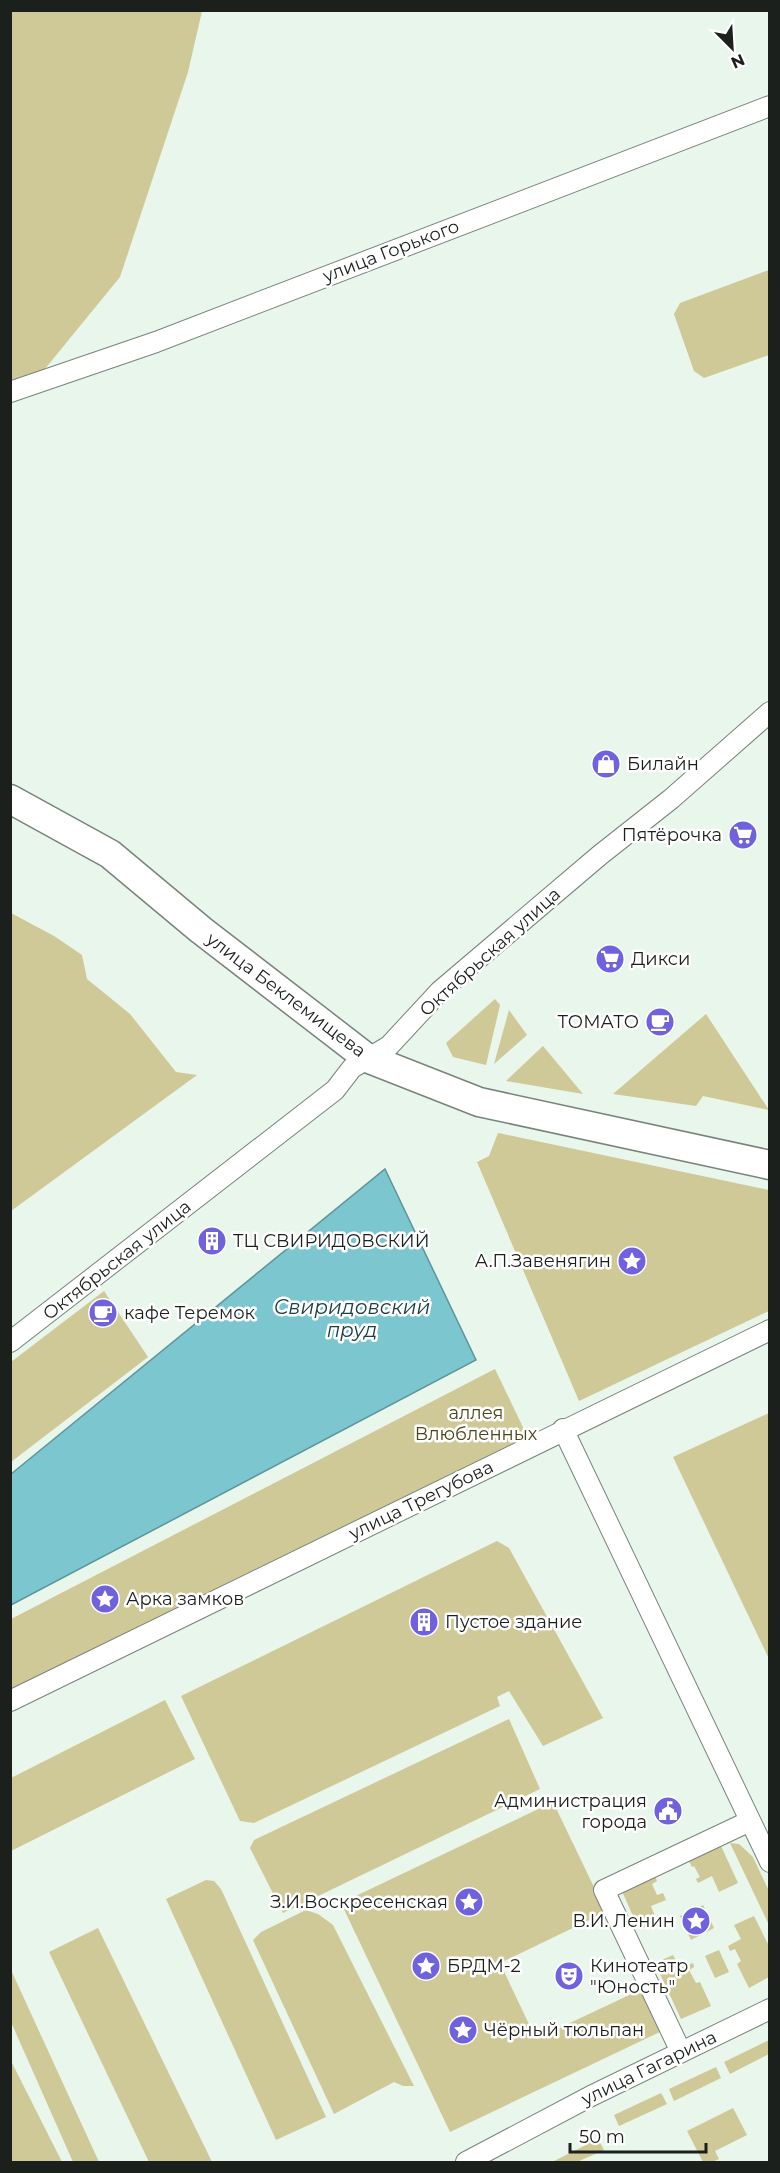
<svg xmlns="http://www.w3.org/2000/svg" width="780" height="2173" font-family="Montserrat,sans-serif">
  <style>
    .green { fill: #cfc897 }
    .water { fill: #7bc6cf; stroke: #5e949a; stroke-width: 1.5 }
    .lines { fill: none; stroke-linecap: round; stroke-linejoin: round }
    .street-casing { stroke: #78847b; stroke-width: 22 }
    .secondary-casing { stroke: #78847b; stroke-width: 31 }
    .street { stroke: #fff; stroke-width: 20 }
    .secondary { stroke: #fff; stroke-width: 28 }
    .labels { text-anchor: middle; stroke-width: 5; stroke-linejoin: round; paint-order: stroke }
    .street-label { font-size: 18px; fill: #1c201d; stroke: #fff }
    .poi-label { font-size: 18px; fill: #1c201d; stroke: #fff; text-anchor: start }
    .park-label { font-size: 18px; fill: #4d4619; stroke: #fff }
    .water-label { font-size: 20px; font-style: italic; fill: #1c4044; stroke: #fff }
  </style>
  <rect width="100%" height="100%" fill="#e8f6eb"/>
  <g class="green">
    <path d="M11,10L202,11L188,72L120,277L44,370L11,380Z"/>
    <path d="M769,270V355L704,378L694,371L674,314L680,303Z"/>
    <path d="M11,913L54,936L82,955L87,979L130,1014L176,1072L197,1075L11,1211Z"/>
    <path d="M495,999L500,1005L486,1065L453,1057L446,1043Z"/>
    <path d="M509,1010L527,1035L494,1064Z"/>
    <path d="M706,1014L769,1110L703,1096L696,1106L613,1094Z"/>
    <path d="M543,1046L583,1094L506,1081Z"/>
    <path d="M498,1133L769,1190V1311L579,1401L477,1162L489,1156Z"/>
    <path d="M104,1291L148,1357L11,1462V1362Z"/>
    <path d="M495,1369L530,1442L11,1695V1619Z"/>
    <path d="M769,1413V1659L673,1457Z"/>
    <path d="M497,1541L509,1548L603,1718L543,1746L509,1691L497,1697L500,1706L254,1823L240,1821L181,1696Z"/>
    <path d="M165,1700L195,1759L11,1851V1778Z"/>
    <path d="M509,1719L540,1789L283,1913L250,1848L254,1840Z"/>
    <path d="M553,1802L606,1912L500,1963L536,2039L642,1989L662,2031L450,2132L341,1903Z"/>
    <path d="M730,1843L739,1844L753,1857L769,1891V1925Z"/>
    <path d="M721,1846L738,1883L719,1892L712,1876L698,1883L696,1879L700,1877L694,1866L692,1867L689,1861Z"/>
    <path d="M655,1876L657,1881L652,1884L657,1895L663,1893L666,1900L651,1906L657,1921L639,1930L622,1891Z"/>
    <path d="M206,1880L214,1881L221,1889L326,2117L276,2140L166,1899Z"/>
    <path d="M703,1905L714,1928L691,1940L680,1916Z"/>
    <path d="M306,1910L318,1914L333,1925L414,2086H403L394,2082L334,2114L253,1940L261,1932Z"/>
    <path d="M754,1916L769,1946V1977L749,1988L737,1964L741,1961L735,1949L730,1951L728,1946L741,1939L734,1925Z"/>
    <path d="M98,1928L212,2162H149L49,1952Z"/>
    <path d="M719,1950L729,1972L715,1978L705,1956Z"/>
    <path d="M673,1955L680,1968L693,1963L694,1967L689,1970L696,1983L700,1982L711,2006L681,2019L655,1963Z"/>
    <path d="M11,1970L99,2162H73L11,2022Z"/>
    <path d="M769,2040V2054L730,2074L724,2062Z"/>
    <path d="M11,2061L62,2162H11Z"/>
    <path d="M716,2067L721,2078L674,2101L669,2089Z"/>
    <path d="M661,2093L667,2104L619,2126L614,2115Z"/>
    <path d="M733,2108L747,2135L715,2151L719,2159L712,2162H703L687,2131Z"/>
    <path d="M598,2139L604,2150L577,2162H552Z"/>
  </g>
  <path class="water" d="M385,1169L476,1360L11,1605V1474Z"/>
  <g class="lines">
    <g class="street-casing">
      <g id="street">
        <path d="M10,392L156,342L770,106"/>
        <path d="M10,1342L335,1090L352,1068L389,1046L440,991L600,855L671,799L770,712"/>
        <path d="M563,1429L770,1862"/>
        <path d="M10,1701L770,1330"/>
        <path d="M681,2052L604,1890L750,1821"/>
        <path d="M466,2162L591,2096L770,2009"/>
      </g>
    </g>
    <g class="secondary-casing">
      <path id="secondary" d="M10,799L110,854L201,930L367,1058L479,1102L770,1165"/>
    </g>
    <use href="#street" class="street"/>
    <use href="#secondary" class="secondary"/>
  </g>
  <defs>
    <g id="shop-disc" transform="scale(1.5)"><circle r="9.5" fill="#7062dc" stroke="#fff"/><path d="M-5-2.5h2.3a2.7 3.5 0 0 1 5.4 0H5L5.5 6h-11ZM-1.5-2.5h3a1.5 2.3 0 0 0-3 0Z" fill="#fff"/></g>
    <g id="supermarket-disc" transform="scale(1.5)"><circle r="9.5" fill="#7062dc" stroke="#fff"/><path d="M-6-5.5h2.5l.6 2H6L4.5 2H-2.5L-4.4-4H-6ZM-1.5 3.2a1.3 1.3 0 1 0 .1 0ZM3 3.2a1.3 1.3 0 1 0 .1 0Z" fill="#fff"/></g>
    <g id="cafe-disc" transform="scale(1.5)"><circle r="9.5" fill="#7062dc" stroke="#fff"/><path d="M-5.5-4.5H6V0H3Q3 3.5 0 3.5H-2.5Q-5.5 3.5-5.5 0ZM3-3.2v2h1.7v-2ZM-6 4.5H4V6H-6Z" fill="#fff"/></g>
    <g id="building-disc" transform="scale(1.5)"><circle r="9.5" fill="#7062dc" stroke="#fff"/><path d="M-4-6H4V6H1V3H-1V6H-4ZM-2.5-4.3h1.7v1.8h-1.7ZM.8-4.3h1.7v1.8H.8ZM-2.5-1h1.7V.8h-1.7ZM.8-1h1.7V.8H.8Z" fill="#fff"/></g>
    <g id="sight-disc" transform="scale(1.5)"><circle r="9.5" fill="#7062dc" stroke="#fff"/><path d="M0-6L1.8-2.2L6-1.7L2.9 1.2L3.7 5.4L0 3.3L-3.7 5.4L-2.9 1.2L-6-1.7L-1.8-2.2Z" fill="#fff"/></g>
    <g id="civic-disc" transform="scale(1.5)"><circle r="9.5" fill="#7062dc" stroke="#fff"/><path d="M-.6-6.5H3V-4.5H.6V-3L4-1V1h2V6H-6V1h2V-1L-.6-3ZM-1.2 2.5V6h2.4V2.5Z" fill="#fff"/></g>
    <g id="theatre-disc" transform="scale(1.5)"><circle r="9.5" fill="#7062dc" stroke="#fff"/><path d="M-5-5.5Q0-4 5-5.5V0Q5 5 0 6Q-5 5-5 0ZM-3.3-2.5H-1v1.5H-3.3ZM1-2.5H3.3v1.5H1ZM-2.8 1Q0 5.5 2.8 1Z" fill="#fff"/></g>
  </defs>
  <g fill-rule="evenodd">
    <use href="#shop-disc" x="606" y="764"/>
    <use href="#supermarket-disc" x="743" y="835"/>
    <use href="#supermarket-disc" x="610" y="959"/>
    <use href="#cafe-disc" x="660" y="1022"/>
    <use href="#building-disc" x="212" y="1241"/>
    <use href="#sight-disc" x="632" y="1261"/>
    <use href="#cafe-disc" x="103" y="1313"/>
    <use href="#sight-disc" x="105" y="1599"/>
    <use href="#building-disc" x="424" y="1622"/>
    <use href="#civic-disc" x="668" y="1811"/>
    <use href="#sight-disc" x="469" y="1902"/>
    <use href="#sight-disc" x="696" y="1921"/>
    <use href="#sight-disc" x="426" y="1966"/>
    <use href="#theatre-disc" x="569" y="1976"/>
    <use href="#sight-disc" x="463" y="2030"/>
  </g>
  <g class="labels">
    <g class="street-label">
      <text transform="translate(391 251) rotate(-21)" y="6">улица Горького</text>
      <text transform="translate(490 952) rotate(-42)" y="6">Октябрьская улица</text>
      <text transform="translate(286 995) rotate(37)" y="6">улица Беклемищева</text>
      <text transform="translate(117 1260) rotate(-38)" y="6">Октябрьская улица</text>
      <text transform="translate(421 1500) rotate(-26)" y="6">улица Трегубова</text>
      <text transform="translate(649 2068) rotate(-26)" y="6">улица Гагарина</text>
    </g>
    <g class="poi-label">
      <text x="627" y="770">Билайн</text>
      <text x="722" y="841" text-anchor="end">Пятёрочка</text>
      <text x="631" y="965">Дикси</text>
      <text x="639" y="1028" text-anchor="end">ТОМАТО</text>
      <text x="233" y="1247">ТЦ СВИРИДОВСКИЙ</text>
      <text x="611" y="1267" text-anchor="end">А.П.Завенягин</text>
      <text x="124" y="1319">кафе Теремок</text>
      <text x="126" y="1605">Арка замков</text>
      <text x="445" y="1628">Пустое здание</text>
      <text x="647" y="1807" text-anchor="end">Администрация<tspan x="647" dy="21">города</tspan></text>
      <text x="448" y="1908" text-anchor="end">З.И.Воскресенская</text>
      <text x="675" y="1927" text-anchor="end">В.И. Ленин</text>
      <text x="447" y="1972">БРДМ-2</text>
      <text x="590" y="1972">Кинотеатр<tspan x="590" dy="21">"Юность"</tspan></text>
      <text x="484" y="2036">Чёрный тюльпан</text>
    </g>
    <g class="park-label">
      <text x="476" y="1419">аллея<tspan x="476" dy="21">Влюбленных</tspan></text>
    </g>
    <g class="water-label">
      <text x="352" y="1314">Свиридовский<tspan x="352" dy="23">пруд</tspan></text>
    </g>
  </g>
  <rect width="780" height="2173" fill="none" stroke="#1c201d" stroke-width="24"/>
  <g transform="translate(732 48) rotate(156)" stroke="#ffffff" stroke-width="4.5" paint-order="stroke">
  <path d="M0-4.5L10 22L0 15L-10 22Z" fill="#1c201d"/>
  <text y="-9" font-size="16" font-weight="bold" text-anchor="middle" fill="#1c201d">N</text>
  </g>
  <path d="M570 2143v9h136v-9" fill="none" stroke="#1c201d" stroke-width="3"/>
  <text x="579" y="2143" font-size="18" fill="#1c201d" stroke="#ffffff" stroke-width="4.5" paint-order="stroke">50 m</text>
</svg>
